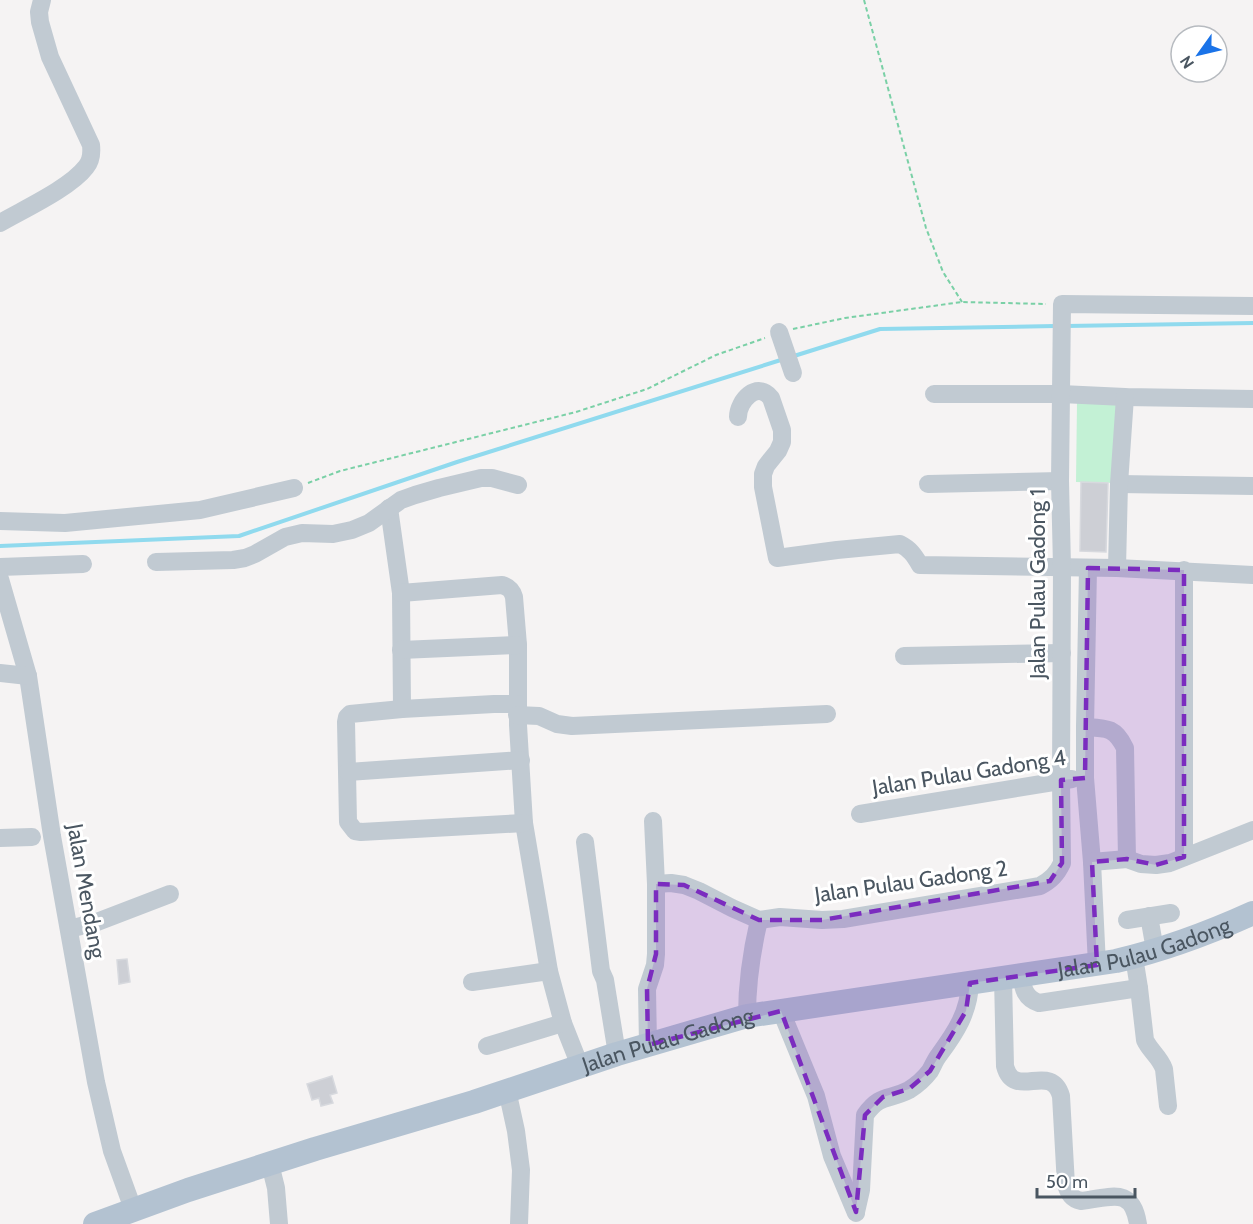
<svg xmlns="http://www.w3.org/2000/svg" width="1253" height="1224" font-family="Cabin,sans-serif">
  <style>
    .green { fill: #c3f1d5 }
    .lines { fill: none; stroke-linecap: round; stroke-linejoin: round }
    .stream { stroke: #90daee; stroke-width: 4 }
    .building { fill: #cdcfd5; stroke: #d7d9de; stroke-width: 1.5 }
    .path { stroke: #7ad0a6; stroke-width: 2; stroke-dasharray: 4.5 3; stroke-linecap: butt }
    .minor { stroke: #c1cad2; stroke-width: 18 }
    .major { stroke: #b3c2d1; stroke-width: 24 }
    .marked { fill: #7b2cbf; fill-opacity: 0.2; stroke: #7b2cbf; stroke-width: 4.5; stroke-dasharray: 12 8; stroke-linejoin: round }
    .labels { text-anchor: middle; stroke-width: 6; stroke-linejoin: round; paint-order: stroke }
    .street-label { font-size: 22px; fill: #4a5661; stroke: #fff }
  </style>
  <rect width="100%" height="100%" fill="#f5f3f3"/>
  <path class="green" d="M1077,402L1117,403V483L1076,482Z"/>
  <g class="lines">
    <g class="stream">
      <path d="M1066,326L1253,323"/>
      <path d="M794,356L880,329L1055,326"/>
      <path d="M0,546L239,536L457,462L784,359"/>
    </g>
  </g>
  <g class="building">
    <path d="M1081,482L1108,483L1106,552L1080,551Z"/>
    <path d="M127,959L130,982L119,984L117,960Z"/>
    <path d="M332,1076L337,1093L330,1095L333,1103L321,1106L319,1098L312,1100L307,1084Z"/>
  </g>
  <g class="lines">
    <g class="path">
      <path d="M864,0L926,228L943,272L962,302"/>
      <path d="M793,329L845,318L962,302L1046,304"/>
      <path d="M308,483L340,471L576,412L647,389L716,355L765,338"/>
    </g>
    <g class="minor">
      <path d="M0,223C24,209 70,188 86,167C91,161 92,154 91,145L50,57L40,22L39,12L42,0"/>
      <path d="M779,332L793,373"/>
      <path d="M934,394H1061L1125,397L1253,399"/>
      <path d="M738,417C738,401 757,380 771,398L782,430V442L778,451L766,466L763,474V487L777,558L837,550L900,544C910,549 914,555 920,565L1117,568L1253,575"/>
      <path d="M928,484L1060,481"/>
      <path d="M1119,484L1253,486"/>
      <path d="M389,508L401,593L402,709"/>
      <path d="M0,521L65,523L200,510L294,488"/>
      <path d="M156,562L233,560L245,558L255,554L285,537L302,533L333,534L352,530L369,523L401,500L415,495L439,488L481,478H492L518,485"/>
      <path d="M0,567L83,564"/>
      <path d="M1088,568L1085,727V778L1092,862L1097,965"/>
      <path d="M1117,568L1119,484L1125,397"/>
      <path d="M1184,570V857"/>
      <path d="M0,579L28,676L52,836L96,1082L112,1151L133,1209"/>
      <path d="M401,593L502,585C509,587 512,590 514,597L518,645V725L524,823L549,971L563,1023L580,1066"/>
      <path d="M401,650L518,645"/>
      <path d="M904,656L1062,653"/>
      <path d="M0,673L28,676"/>
      <path d="M517,704H494L402,709L350,714L347,717L346,722L348,822L355,831L361,832L524,823"/>
      <path d="M517,715L539,716L557,724L572,726L827,714"/>
      <path d="M1085,727C1106,728 1115,727 1125,748L1127,859"/>
      <path d="M348,772L521,760"/>
      <path d="M860,814L1072,779"/>
      <path d="M0,838L32,837"/>
      <path d="M585,842L601,971L605,980L617,1054"/>
      <path d="M1092,862L1127,859L1141,864L1156,865L1170,863L1253,830"/>
      <path d="M656,884L671,883L684,885L699,891L732,908L759,920L780,917L822,920L843,919L1040,886C1051,880 1057,874 1062,863L1061,780L1062,567L1060,481L1062,304L1253,306"/>
      <path d="M1149,916L1155,950"/>
      <path d="M1127,920L1171,913"/>
      <path d="M69,929L97,922L170,894"/>
      <path d="M1134,957L1139,988L1145,1040C1150,1051 1160,1057 1164,1069L1168,1106"/>
      <path d="M1021,975C1023,989 1025,998 1039,1003L1139,988"/>
      <path d="M1003,978L1005,1066C1014,1101 1051,1061 1061,1096L1066,1185C1069,1194 1072,1199 1081,1201C1110,1198 1132,1185 1138,1224"/>
      <path d="M472,982L549,971"/>
      <path d="M781,1011L816,1096L832,1156L856,1213"/>
      <path d="M747,1016C747,981 751,954 759,920"/>
      <path d="M648,1045L647,989L655,965L656,954V884L653,821"/>
      <path d="M487,1046L563,1023"/>
      <path d="M507,1090L516,1131L521,1170L519,1224"/>
      <path d="M270,1164L276,1188L279,1224"/>
      <path d="M856,1212L861,1190L865,1115C881,1093 888,1101 909,1090C917,1085 924,1079 930,1071C933,1066 935,1060 939,1055C956,1032 969,1012 970,983"/>
    </g>
    <path class="major" id="s1" d="M95,1224L188,1190L315,1149L474,1102L617,1054L747,1016L1116,961C1163,950 1209,933 1253,913"/>
  </g>
  <path class="marked" d="M1088,568L1184,570V857L1156,865L1127,859L1092,862L1097,965L970,983L966,1011L930,1071L909,1089L883,1097L865,1115L856,1212L781,1011L648,1045L647,989L656,954V884L684,885L759,920H822L1050,881L1062,863L1061,780L1085,778Z"/>
  <g class="labels">
    <g class="street-label">
      <text transform="translate(1037 584) rotate(-90)" y="8">Jalan Pulau Gadong 1</text>
      <text transform="translate(969 772) rotate(-9)" y="8">Jalan Pulau Gadong 4</text>
      <text transform="translate(911 881) rotate(-8)" y="8">Jalan Pulau Gadong 2</text>
      <text transform="translate(87 891) rotate(80)" y="8">Jalan Mendang</text>
      <text dy="8" stroke="none"><textPath href="#s1" startOffset="1088">Jalan Pulau Gadong</textPath></text>
      <text dy="8" stroke="none"><textPath href="#s1" startOffset="602">Jalan Pulau Gadong</textPath></text>
    </g>
  </g>
  <g transform="translate(1199 54) rotate(236)"><circle r="28" fill="#ffffff" stroke="#b7bbc0" stroke-width="1.5"/>
  <path d="M0-4.5L10 22L0 15L-10 22Z" fill="#1a73e8"/>
  <text y="-9" font-size="16" font-weight="bold" text-anchor="middle" fill="#4a5661">N</text>
  </g>
  <path d="M1037 1188v9h98v-9" fill="none" stroke="#4a5661" stroke-width="3"/>
  <text x="1046" y="1188" font-size="18" fill="#4a5661" stroke="#ffffff" stroke-width="4.5" paint-order="stroke">50 m</text>
</svg>
